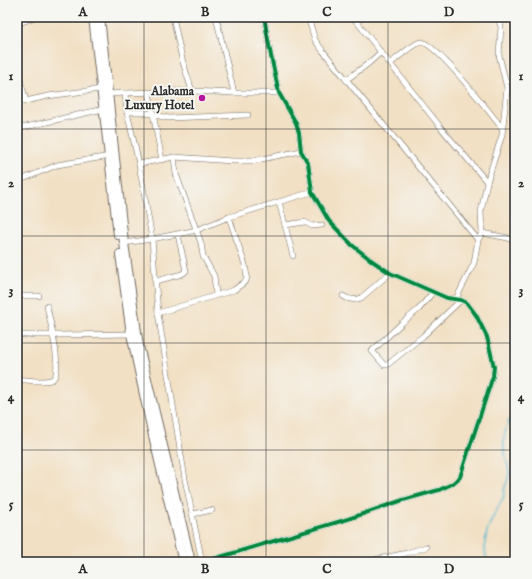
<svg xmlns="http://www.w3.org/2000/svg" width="532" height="579" font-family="'IM FELL English',serif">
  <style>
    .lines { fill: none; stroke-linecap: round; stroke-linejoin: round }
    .stream { stroke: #5abbd8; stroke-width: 1.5 }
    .minor-casing { stroke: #716a61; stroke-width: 6 }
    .primary-casing { stroke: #716a61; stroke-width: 10 }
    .minor { stroke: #fff; stroke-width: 5 }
    .primary { stroke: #fff; stroke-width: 8 }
    .cycleway-casing { stroke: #f6f6f2; stroke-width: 6 }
    .cycleway { stroke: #00873e; stroke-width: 4 }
    .grid { fill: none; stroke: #2b2b2b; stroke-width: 1; stroke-opacity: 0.55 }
    .poi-dot { fill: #b5179e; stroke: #f6f6f2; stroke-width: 1.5 }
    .labels { text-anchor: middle; stroke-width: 4; stroke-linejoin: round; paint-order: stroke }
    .poi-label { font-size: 12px; font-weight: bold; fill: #2b2b2b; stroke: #f6f6f2; text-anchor: end }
    .neatline { fill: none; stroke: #2b2b2b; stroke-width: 1.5 }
    .grid-label { font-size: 13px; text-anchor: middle; font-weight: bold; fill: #2b2b2b }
  </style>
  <rect width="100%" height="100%" fill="#f6f6f2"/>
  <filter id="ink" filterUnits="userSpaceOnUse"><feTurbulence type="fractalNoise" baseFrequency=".025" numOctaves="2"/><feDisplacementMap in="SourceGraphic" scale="8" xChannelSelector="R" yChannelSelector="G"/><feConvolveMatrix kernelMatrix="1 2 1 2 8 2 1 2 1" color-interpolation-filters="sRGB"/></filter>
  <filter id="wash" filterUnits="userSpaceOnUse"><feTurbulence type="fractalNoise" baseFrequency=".012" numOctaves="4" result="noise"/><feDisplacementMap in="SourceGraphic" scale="16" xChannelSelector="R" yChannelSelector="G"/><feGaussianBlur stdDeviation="0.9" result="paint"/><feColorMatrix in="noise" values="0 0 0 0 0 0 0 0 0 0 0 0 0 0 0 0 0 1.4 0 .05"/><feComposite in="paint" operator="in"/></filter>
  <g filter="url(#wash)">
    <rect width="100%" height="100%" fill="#f2e0c4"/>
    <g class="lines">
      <path class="stream" d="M487,562C480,534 492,520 504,496C502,488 510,480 509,472C508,466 506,459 505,453C501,438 507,423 515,411"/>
    </g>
  </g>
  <g filter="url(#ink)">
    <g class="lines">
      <g class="minor-casing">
        <g id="minor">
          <path d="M173,17L182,59L192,91"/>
          <path d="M216,17L234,93"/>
          <path d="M308,17L315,40L323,51L478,240"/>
          <path d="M353,17L442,129L487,182"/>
          <path d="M17,24L35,17"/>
          <path d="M391,63C397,58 414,43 421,42C435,42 491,114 502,128"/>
          <path d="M17,69L26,101"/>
          <path d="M346,80L369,63L381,52"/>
          <path d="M125,93L192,91L234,93H279"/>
          <path d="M149,93L162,160"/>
          <path d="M108,94L125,93L127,112L139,164L152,239L158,313L185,479L202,562"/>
          <path d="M17,103L48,96L101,89"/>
          <path d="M127,112H142L168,118L248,115"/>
          <path d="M17,129L103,109"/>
          <path d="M174,157L176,174L201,243L203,256L214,276L216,295"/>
          <path d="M139,164L174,157L233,161H252L301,151"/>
          <path d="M17,180L23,179L57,165L110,156"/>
          <path d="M279,202L293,256"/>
          <path d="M285,225L305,222L312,226L322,225"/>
          <path d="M482,233L508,238L515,241"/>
          <path d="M124,243L152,239L197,230L229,217L312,192"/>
          <path d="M156,281L182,274L186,271L178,235"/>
          <path d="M433,292L419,309L402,323L372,351L384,365H387L423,336L461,300"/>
          <path d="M17,296H39"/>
          <path d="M343,296C349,300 354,301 361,298L390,273"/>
          <path d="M456,299L474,263L478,240L482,233L481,212L487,182L502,135L507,88L499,55L501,27L498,17"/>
          <path d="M158,313L234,290L246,281L247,277L245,265L229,217"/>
          <path d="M17,335H60L131,334"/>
          <path d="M514,350H515"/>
          <path d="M17,380C28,379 40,383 51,380C65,376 49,318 47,306"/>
          <path d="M193,514L212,510"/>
          <path d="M203,562L348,519L403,500L439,490L452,484L460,477L493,376L494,367L487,337L476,315L467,303L461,300L447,298L390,273L371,260L352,245L329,221L312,192L308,163L301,151L299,133L296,123L279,93L271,56L264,17"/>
          <path d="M364,562L407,553L426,547"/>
        </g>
      </g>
      <g class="primary-casing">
        <g id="primary">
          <path d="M93,17L118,235"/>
          <path d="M100,17L124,243L139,346L191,562"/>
          <path d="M120,254L131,334L151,427L183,562"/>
        </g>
      </g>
      <use href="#minor" class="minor"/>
      <use href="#primary" class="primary"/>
      <g class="cycleway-casing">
        <path id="cycleway" d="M203,562L348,519L403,500L439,490L452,484L460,477L493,376L494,367L487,337L476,315L467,303L461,300L447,298L390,273L371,260L352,245L329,221L312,192L308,163L301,151L299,133L296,123L279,93L271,56L264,17"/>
      </g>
      <use href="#cycleway" class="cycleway"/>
    </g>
  </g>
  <path class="grid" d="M144,17V562M266,17V562M388,17V562M17,129H515M17,236H515M17,343H515M17,450H515"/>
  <circle class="poi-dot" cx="202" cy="98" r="4"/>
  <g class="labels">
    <g class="poi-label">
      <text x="194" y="95">Alabama<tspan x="194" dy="14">Luxury Hotel</tspan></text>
    </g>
  </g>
  <rect width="532" height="579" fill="none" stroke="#f6f6f2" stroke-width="44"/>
  <rect x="22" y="22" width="488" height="535" class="neatline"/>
  <g class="grid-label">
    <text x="83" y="16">A</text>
    <text x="205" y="16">B</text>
    <text x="327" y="16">C</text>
    <text x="449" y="16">D</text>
    <text x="11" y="80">1</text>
    <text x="521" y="80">1</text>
    <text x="11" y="187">2</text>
    <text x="521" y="187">2</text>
    <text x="11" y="294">3</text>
    <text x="521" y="294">3</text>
    <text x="11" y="401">4</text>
    <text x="521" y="401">4</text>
    <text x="11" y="508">5</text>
    <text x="521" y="508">5</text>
    <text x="83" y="573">A</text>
    <text x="205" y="573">B</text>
    <text x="327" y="573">C</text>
    <text x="449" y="573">D</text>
  </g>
</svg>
